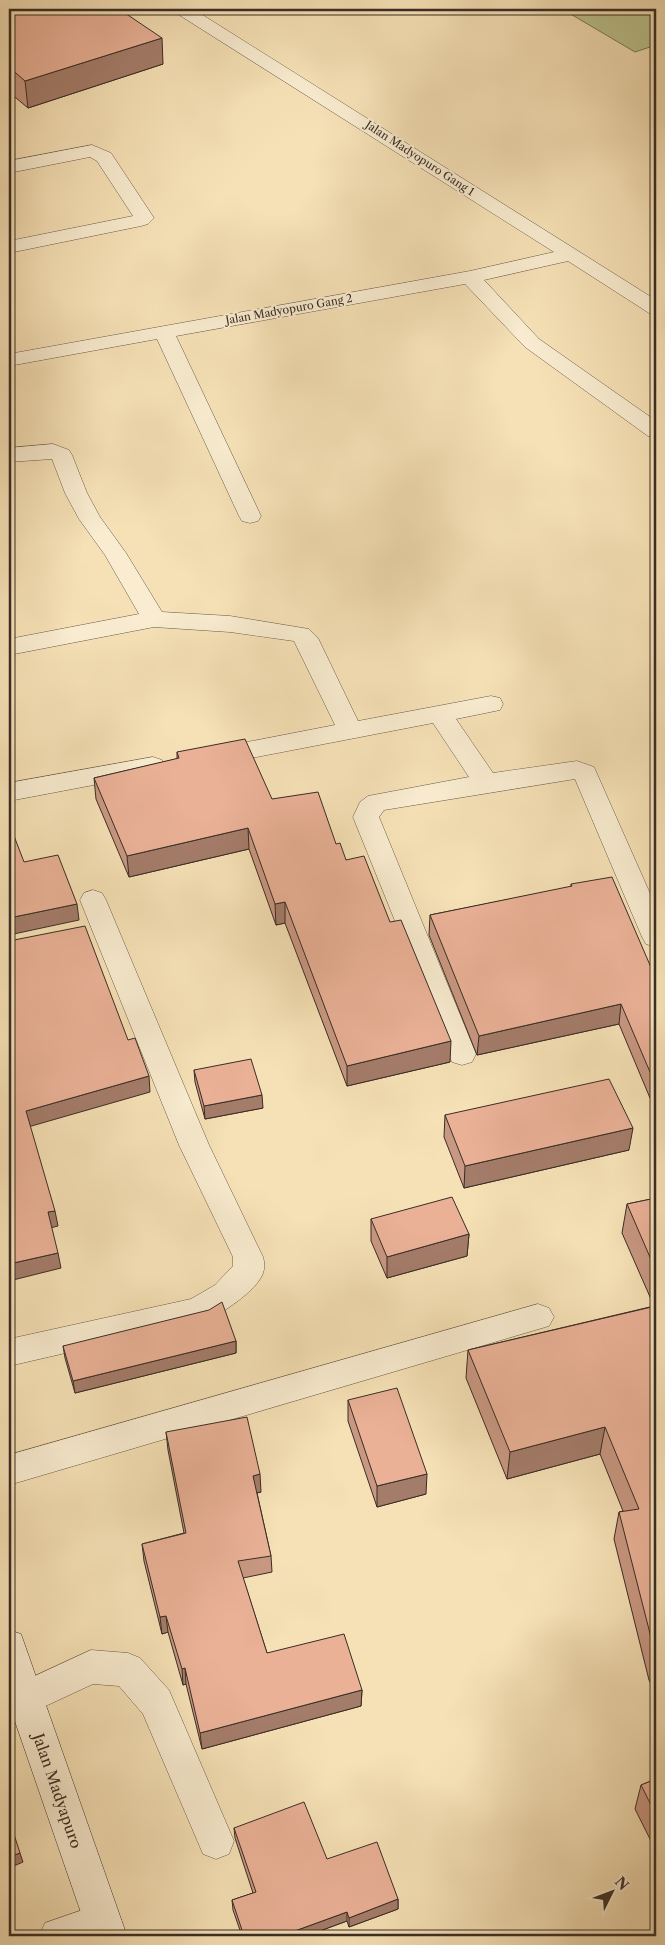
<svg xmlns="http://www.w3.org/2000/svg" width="665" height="1945" font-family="'Libre Caslon Text',serif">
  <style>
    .green { fill: #bcc38e; stroke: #7a785a }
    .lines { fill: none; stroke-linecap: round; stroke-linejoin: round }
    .minor-casing { stroke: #685a49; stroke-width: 1 }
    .secondary-casing { stroke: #392d25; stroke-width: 1 }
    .minor { fill: #f9ecd0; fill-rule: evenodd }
    .secondary { fill: #f9ecd0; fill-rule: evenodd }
    .wall { fill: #c99882; stroke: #392d25 }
    .shaded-wall { fill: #a47c6a; stroke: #392d25 }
    .building { fill: #eab197; stroke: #392d25 }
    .labels { text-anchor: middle; stroke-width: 4; stroke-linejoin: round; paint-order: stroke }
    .far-street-label { font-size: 11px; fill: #392d25; stroke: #f9ecd0 }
    .near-street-label { font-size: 15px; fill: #392d25; stroke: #f9ecd0 }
  </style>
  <rect width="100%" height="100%" fill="#f6e1b6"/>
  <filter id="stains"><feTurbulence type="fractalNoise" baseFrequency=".004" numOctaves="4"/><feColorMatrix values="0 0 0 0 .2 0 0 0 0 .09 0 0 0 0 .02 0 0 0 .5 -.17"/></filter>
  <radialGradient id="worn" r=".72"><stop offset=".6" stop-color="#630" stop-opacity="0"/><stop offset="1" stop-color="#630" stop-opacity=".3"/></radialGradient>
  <path class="green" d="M562,9H656V45L635,52Z"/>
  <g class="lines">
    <g class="minor-casing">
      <g id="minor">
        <path d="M174,9H193L656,300V315L649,313L568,261L484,280L539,339L656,421V437L648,436L525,347L465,284L176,336L261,516L258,521L250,523L242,521L239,516L157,339L9,366V354L470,271L554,252L176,13Z"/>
        <path d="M92,145L111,153L154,218L148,224L141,226L9,253V241L133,216L97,161L90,157L9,173V161Z"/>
        <path d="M53,444L69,450L72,455L87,493L100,517L126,553L162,612L230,616L309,629L318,638L358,721L491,696L500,698L503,704L500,710L456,719L493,773L577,761L594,767L656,907V947L646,944L642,937L575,779L384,810L379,817L476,1054L472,1062L462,1065L452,1062L353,817L360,802L368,796L469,777L433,723L215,765L206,762L202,756L206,750L335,725L294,641L230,632L154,627L9,655V639L139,614L105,555L79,519L65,493L52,459L9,462V448Z"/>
        <path d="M153,757L162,760L166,766L162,772L9,801V783Z"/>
        <path d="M93,890L102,893L106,900L209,1145L263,1257C264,1261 265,1265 264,1269C262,1288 224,1311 209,1320L9,1366V1339L191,1299L215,1285L233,1266V1257L179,1145L80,900L84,893Z"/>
        <path d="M538,1304L549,1308L554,1317L549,1326L9,1485V1455Z"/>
        <path d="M91,1650L128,1653L140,1658L169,1690L234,1841L229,1854L216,1859L203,1854L143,1714L119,1686L93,1684L9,1723V1688Z"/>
        <path d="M103,1903L116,1909L122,1922L116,1935L39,1936L45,1923Z"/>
      </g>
    </g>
    <g class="secondary-casing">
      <path id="secondary" d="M9,1630L21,1634L127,1936H89L9,1704Z"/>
    </g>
    <use href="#minor" class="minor"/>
    <use href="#secondary" class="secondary"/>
  </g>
  <g class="wall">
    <path d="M9,9L163,64L28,108L9,92Z"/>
    <path d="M177,752L272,799L336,844L346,860L390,922L450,1062L347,1086L285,923L276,925L249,849L129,877L96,799L94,778L177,759Z"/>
    <path d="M571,884L656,979V1097L650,1098L619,1024L477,1055L429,935L430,915L571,887Z"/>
    <path d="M194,1070L263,1108L205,1119L195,1082Z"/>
    <path d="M445,1115L629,1150L464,1188L444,1137Z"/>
    <path d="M656,1198V1694L649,1680L614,1539L619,1512L623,1511L600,1454L507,1479L466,1378L468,1350L654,1306L622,1233L627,1204Z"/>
    <path d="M371,1219L469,1234L467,1256L387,1278L371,1241Z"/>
    <path d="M236,1341V1353L75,1393L65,1358L63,1346Z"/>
    <path d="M348,1400L426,1494L377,1507L348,1421Z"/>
    <path d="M166,1432L261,1492L257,1493L271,1556L272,1572L243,1578L267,1653L362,1690L361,1706L202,1749L186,1684L183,1685L168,1632L162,1634L144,1561L142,1544L184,1533L168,1450Z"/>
    <path d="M656,1779V1851L635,1809L641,1785Z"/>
    <path d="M234,1828L327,1859L398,1899V1909L349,1927L347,1921L306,1936H242L233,1910L232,1900L253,1893L235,1838Z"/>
  </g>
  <g class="shaded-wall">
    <path d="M162,38L163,64L28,108L25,81Z"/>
    <path d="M248,828L249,849L129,877L127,856Z"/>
    <path d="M285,902V923L276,925L275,904Z"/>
    <path d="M77,904L79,920L9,935V918Z"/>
    <path d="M621,1004L619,1024L477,1055L479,1036Z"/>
    <path d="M451,1041L450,1062L347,1086V1066Z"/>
    <path d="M149,1076L150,1092L28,1127L26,1111Z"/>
    <path d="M656,1078V1097L650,1098L653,1079Z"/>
    <path d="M262,1095L263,1108L205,1119L204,1106Z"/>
    <path d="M633,1128L629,1150L464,1188L465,1166Z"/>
    <path d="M55,1211L58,1226L50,1228L48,1212Z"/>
    <path d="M469,1234L467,1256L387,1278V1257Z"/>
    <path d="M58,1253L61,1268L9,1281V1264Z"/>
    <path d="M236,1341V1353L75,1393L73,1381Z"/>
    <path d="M605,1427L600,1454L507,1479L510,1452Z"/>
    <path d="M260,1474L261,1492L254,1493L253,1476Z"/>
    <path d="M427,1474L426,1494L377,1507V1486Z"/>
    <path d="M166,1616L168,1632L162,1634L160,1617Z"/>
    <path d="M185,1668L186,1684L183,1685L182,1669Z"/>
    <path d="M362,1690L361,1706L202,1749L200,1733Z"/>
    <path d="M20,1853L23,1862L9,1868V1857Z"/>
    <path d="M398,1899V1909L349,1927V1918Z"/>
    <path d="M347,1912V1921L306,1936H281Z"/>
  </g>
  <g class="building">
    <path d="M9,9H119L162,38L25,81L9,67Z"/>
    <path d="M245,739L272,799L318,792L336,844L340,843L346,860L364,856L390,922L401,920L451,1041L347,1066L285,902L275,904L248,828L127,856L94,778L179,758L177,752Z"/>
    <path d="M14,836L24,862L58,855L77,904L9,918V838Z"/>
    <path d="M612,877L656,979V1078L653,1079L621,1004L479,1036L430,915L572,886L571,884Z"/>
    <path d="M85,926L128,1040L135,1038L149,1076L26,1111L55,1211L48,1212L58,1253L9,1264V941Z"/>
    <path d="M251,1059L262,1095L204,1106L194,1070Z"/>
    <path d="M609,1079L633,1128L465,1166L445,1115Z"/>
    <path d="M452,1197L469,1234L387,1257L371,1219Z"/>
    <path d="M656,1198V1271L627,1204Z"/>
    <path d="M222,1302L236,1341L73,1381L63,1346L209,1310Z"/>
    <path d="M656,1306V1657L619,1512L639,1509L605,1427L510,1452L468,1350Z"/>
    <path d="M397,1388L427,1474L377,1486L348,1400Z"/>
    <path d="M247,1417L260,1474L253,1476L271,1556L238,1561L267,1653L344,1634L362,1690L200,1733L185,1668L182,1669L166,1616L160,1617L142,1544L186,1533L166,1432Z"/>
    <path d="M656,1779V1815L641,1785Z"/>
    <path d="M304,1802L327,1859L377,1842L398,1899L349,1918L347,1912L281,1936H244L232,1900L256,1892L234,1828Z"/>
    <path d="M9,1819L20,1853L9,1857Z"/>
    <path d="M622,1933L624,1936H615Z"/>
  </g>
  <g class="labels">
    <g class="far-street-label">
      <text transform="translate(420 158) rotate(33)" y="4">Jalan Madyopuro Gang 1</text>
      <text transform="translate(289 309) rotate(-10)" y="4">Jalan Madyopuro Gang 2</text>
    </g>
    <g class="near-street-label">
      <text transform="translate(57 1791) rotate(71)" y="5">Jalan Madyapuro</text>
    </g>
  </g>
  <rect width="665" height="1945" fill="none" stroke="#f6e1b6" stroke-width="30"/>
  <rect x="10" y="10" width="645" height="1925" fill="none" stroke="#392d25" stroke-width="2.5"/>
  <rect x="15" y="15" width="635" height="1915" fill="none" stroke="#392d25"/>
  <g transform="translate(612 1892) rotate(48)" stroke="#f9ecd0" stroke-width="4" paint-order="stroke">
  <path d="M0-4L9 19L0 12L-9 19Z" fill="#392d25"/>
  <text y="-8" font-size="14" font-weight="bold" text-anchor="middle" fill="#392d25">N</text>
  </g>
  <rect width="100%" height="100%" filter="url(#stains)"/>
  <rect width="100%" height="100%" fill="url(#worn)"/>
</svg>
